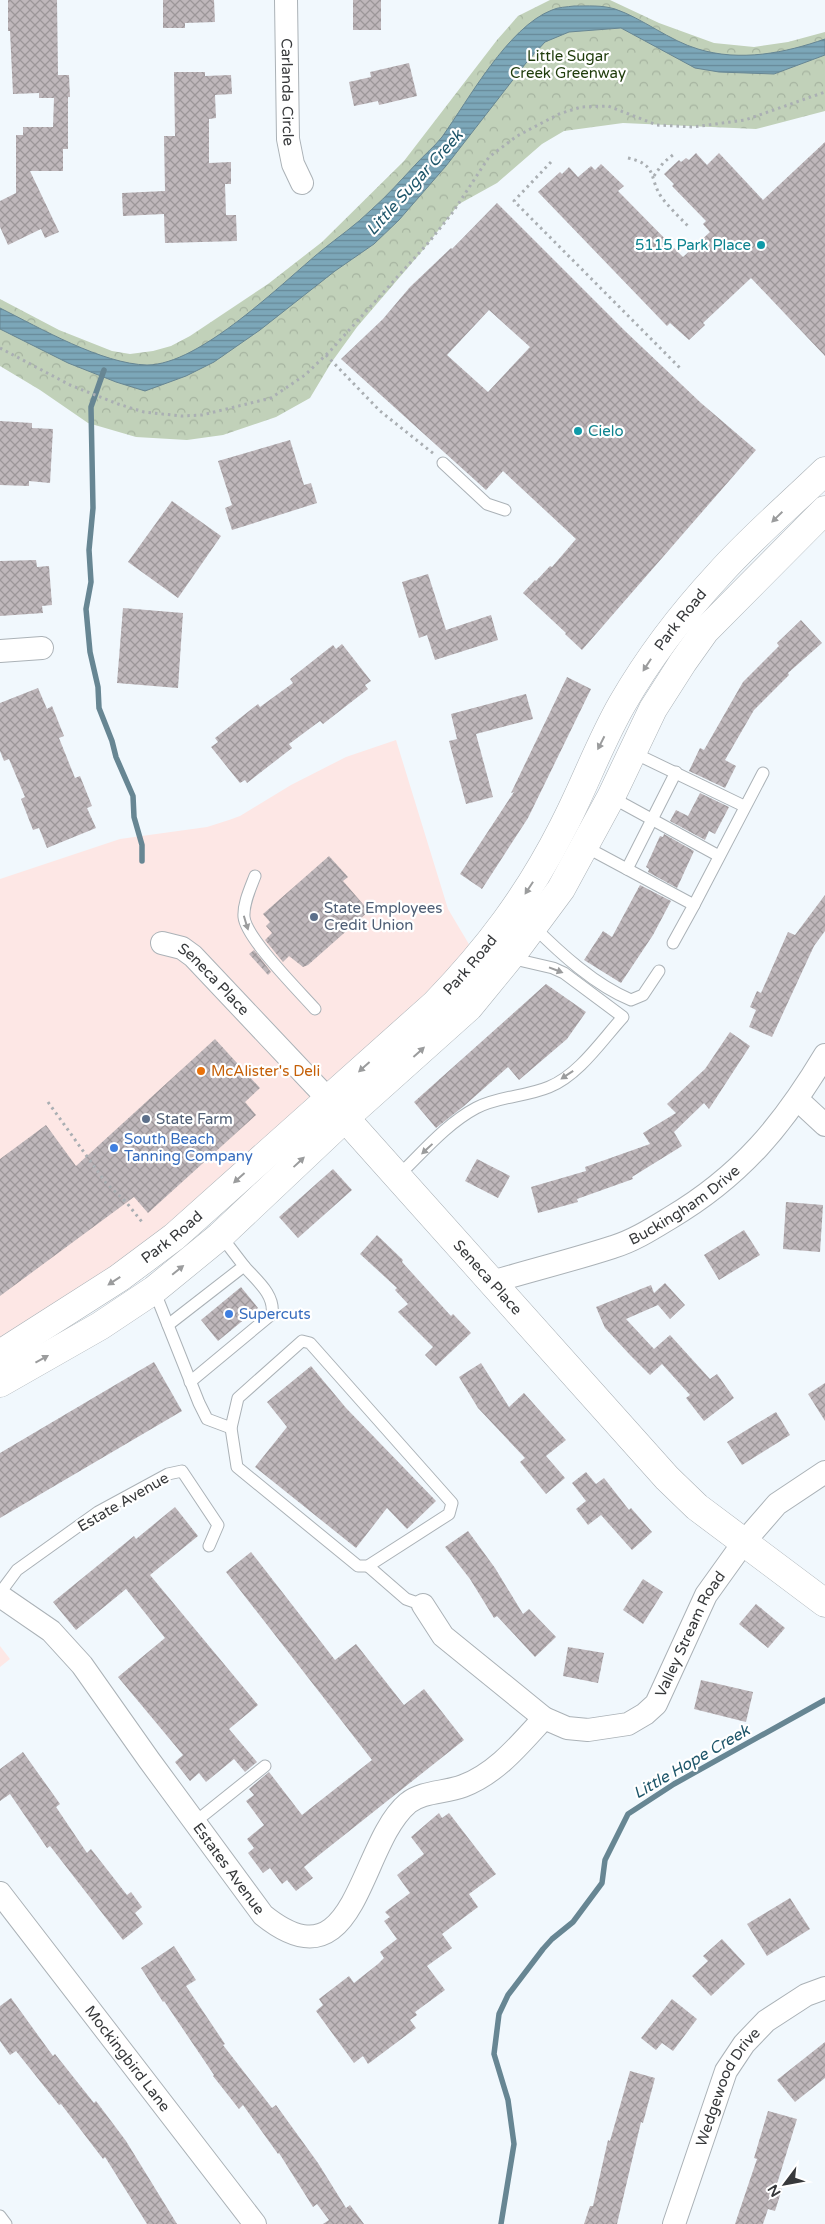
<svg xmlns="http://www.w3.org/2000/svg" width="825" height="2224" font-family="'Varela Round',sans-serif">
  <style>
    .commercial { fill: #fde7e5 }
    .forest { fill: url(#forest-crowns) }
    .water { fill: url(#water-rules); stroke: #678693 }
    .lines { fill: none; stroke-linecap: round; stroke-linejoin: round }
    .stream { stroke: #678693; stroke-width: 5.5 }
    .building { fill: url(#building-cross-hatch); fill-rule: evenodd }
    .service-casing { stroke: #abb2b7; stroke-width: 13 }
    .minor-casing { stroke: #abb2b7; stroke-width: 24 }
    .tertiary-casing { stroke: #abb2b7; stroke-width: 29 }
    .secondary-casing { stroke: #abb2b7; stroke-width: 29 }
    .path { stroke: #aaafb3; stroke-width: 3; stroke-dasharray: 2.5 4; stroke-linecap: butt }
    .service { stroke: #fff; stroke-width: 11 }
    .minor { stroke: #fff; stroke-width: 22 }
    .tertiary { stroke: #fff; stroke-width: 28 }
    .secondary { stroke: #fff; stroke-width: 28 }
    .oneway { fill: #9b9c9d }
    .culture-dot { fill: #0f9aa8; stroke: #fff; stroke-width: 2 }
    .service-dot { fill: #5c6f8a; stroke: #fff; stroke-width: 2 }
    .food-dot { fill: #e8710a; stroke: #fff; stroke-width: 2 }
    .shop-dot { fill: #3f7fe0; stroke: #fff; stroke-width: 2 }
    .labels { text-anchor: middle; stroke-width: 4.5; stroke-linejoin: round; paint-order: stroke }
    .park-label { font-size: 15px; fill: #1e3b0a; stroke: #fff }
    .street-label { font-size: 15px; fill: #37393b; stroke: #fff }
    .culture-label { font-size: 15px; fill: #0d838f; stroke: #fff; text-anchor: end }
    .service-label { font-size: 15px; fill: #4e5e75; stroke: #fff; text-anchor: start }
    .food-label { font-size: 15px; fill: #c56008; stroke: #fff; text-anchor: start }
    .shop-label { font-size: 15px; fill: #366cbe; stroke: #fff; text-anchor: start }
    .water-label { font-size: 16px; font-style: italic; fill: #1e566a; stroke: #fff }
  </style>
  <defs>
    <pattern id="forest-crowns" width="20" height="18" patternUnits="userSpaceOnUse" patternTransform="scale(1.25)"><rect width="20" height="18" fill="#c1d1b9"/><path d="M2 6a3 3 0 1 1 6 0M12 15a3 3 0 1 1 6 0" fill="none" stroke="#a6b4a0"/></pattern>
    <pattern id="water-rules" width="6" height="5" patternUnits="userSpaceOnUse" patternTransform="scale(1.25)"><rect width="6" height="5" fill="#7ca7b9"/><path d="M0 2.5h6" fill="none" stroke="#668998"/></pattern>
    <pattern id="building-cross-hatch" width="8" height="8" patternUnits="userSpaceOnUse" patternTransform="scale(1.25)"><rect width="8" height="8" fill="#bfb7bb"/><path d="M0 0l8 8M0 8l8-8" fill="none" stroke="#9c9699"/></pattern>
  </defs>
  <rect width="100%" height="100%" fill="#f1f8fd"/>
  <g class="commercial">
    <path d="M396,740L448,909L473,951L176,1226L0,1344V879L120,839L207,827L229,820L240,816L291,785L346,757Z"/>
    <path d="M0,1646L10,1659L0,1667Z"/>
  </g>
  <path class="forest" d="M550,0H610L659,23L714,43L754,47L788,42L825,32V111L756,129L623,123L564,131L542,144L497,183L459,204L423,250L357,327L331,363L310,398L276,417L223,435L187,440L136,437L88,423L40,390L0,366V299L59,330L112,351L130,354L153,351L171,346L190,336L268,284L322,242L404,161L497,40L518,16Z"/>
  <path class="water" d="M574,6C588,6 602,5 615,9C642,18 670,41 698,49C740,62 785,53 825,39V55L774,74L719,72L695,68L621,28L569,32L545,42L526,63L446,166L399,220L374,244L335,271L260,330L214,362L186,376L145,391L116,382L68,363L0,329V308C40,328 102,364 147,365C200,365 282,283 321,251C338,237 356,225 371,210C387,196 401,180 416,164C424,155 434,147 442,137C469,99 508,27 552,10C558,7 567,7 574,6Z"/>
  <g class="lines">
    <g class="stream">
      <path d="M104,370L91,407L93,508L89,550L91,582L86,609L90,652L98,687L99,708L112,741L116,757L133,796L134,817L142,845V861"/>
      <path d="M501,2224L514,2144L508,2100L494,2054L499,2014L508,1995L543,1949L552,1939L573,1922L602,1883L605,1860L628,1814L674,1784L825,1700"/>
    </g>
  </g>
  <g class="building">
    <path d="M8,0H57L58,75H69L70,97H68V149H63V171H30L59,232L45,238L41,229L8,245L0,227V201L16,193V135H23V127H53L54,98H39V93L13,94L10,31H8Z"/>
    <path d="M163,0H214L215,22L185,23V28H163Z"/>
    <rect x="353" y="0" width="28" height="30"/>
    <path d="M409,63L417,96L379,105L378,101L354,106L349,82L371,77L370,72Z"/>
    <path d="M174,72H205V76L231,75L232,94L215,95L216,118L209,119V163L231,162V184H225L226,215H236L237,241L165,243L164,214L123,216L122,193L165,191L164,136H175Z"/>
    <path d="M825,142V356L751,278L703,323L705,325L689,340L670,323L667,326L538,192L560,172L562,174L569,167L578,177L591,166L595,170L601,164L624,186L618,191L683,257L710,232L703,224L706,221L672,186L674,184L664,174L679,160L681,162L686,158L689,160L696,153L707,165L719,153L763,200Z"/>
    <path d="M497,203L625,331L701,403L756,450L582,650L565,634L566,633L523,593L535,580L536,581L550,566L552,567L576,539L503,471L486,490L341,359L383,319L410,287L451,248L452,249ZM489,310L530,347L488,392L447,355Z"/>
    <path d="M0,421L32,423V428L53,429L50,483L29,481V486L0,485Z"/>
    <path d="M290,440L304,485L311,483L317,503L232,530L225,508L232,505L218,461Z"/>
    <path d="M172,501L221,536L178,598L128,562Z"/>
    <path d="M36,560L37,567L49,566L52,605L42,606L43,613L0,616V561Z"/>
    <path d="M428,574L446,630L491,615L498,640L435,660L427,635L419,638L402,582Z"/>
    <path d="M123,608L183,613L178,688L117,683Z"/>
    <path d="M801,620L822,643L788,673L789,675L754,710L725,760L736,766L725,788L689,771L700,748L704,750L743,682L779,646L777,643Z"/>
    <path d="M342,644L371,681L365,685L368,689L323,724L320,721L289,744L292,748L247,783L245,780L240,783L211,747L218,742L215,738L258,704L260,707L293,683L290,679L333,645L336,649Z"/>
    <path d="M567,677L591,689L528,818L482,889L460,874L514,792L511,793Z"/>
    <path d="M38,688L47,709L52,706L64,736L59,738L75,778L80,776L92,806L87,808L96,828L47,848L39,828L33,830L21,799L25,797L9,759L4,761L0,751V703Z"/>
    <path d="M526,694L533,719L476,734L493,797L466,804L449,741L457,739L451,714Z"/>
    <path d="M700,793L729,807L715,834L709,831L705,840L670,821L676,810L688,816Z"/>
    <path d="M664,834L694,851L677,888L648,872L649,869L646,867L660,836L663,837Z"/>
    <path d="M329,856L348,877L343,881L369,911L308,965L303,967L289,956L283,962L265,940L272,933L266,926L270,922L263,914Z"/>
    <path d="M640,885L671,901L653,935L621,983L584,960L603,931L612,937Z"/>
    <path d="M825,895V931L814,946L772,1037L749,1027L756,1010L750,1007L757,991L761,993L788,932L795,935Z"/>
    <path d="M254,950L271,972L268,975L249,954Z"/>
    <path d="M546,984L586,1012L567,1039L519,1080L508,1067L464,1106L436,1128L414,1102Z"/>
    <path d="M730,1032L750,1046L709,1109L704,1103L674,1132L682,1146L632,1177L633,1179L577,1199L578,1202L538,1213L531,1187L586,1171L585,1167L650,1144L643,1133L676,1113L667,1104L705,1069Z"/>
    <path d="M215,1039L260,1088L245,1102L256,1115L148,1213L134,1197L0,1296V1159L46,1125L76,1166Z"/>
    <path d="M477,1159L510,1176L498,1198L465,1181Z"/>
    <path d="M333,1169L352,1190L298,1238L279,1217Z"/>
    <path d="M786,1202L823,1205L820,1252L783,1249Z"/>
    <path d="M744,1230L760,1255L719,1280L704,1255Z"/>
    <path d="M377,1235L403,1260L402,1262L451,1316L453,1314L471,1333L436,1366L425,1355L433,1347L398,1312L408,1304L395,1290L397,1288L360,1254Z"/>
    <path d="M665,1283L685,1305L670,1319L658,1305L626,1319L654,1349L670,1335L710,1379L717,1374L734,1398L704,1421L686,1398L690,1395L662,1364L650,1375L630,1355L605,1328L596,1307L651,1285L654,1293Z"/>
    <path d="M241,1287L258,1308L218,1341L201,1320Z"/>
    <path d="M154,1362L182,1411L0,1518V1453Z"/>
    <path d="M481,1363L509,1407L524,1393L566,1440L546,1456L565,1478L546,1494L520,1462L525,1458L478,1408L459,1377Z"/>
    <path d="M311,1366L346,1408L436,1501L407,1529L387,1508L356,1548L255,1467L287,1427L267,1402Z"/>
    <path d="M825,1383V1421L808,1394Z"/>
    <path d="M776,1412L790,1435L742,1465L727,1442Z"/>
    <path d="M586,1472L596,1484L604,1478L629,1510L631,1508L652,1532L632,1550L601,1515L588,1525L576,1509L586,1501L572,1483Z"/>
    <path d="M175,1507L198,1536L150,1575L258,1705L229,1729L257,1762L245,1772L234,1759L206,1782L199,1773L190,1781L175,1762L183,1755L118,1677L165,1638L126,1589L76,1630L53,1602L134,1536L136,1539Z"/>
    <path d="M468,1531L495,1568L523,1614L529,1609L556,1637L535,1657L497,1616L494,1618L470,1579L445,1547Z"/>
    <path d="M251,1552L335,1660L356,1644L404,1705L424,1689L464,1740L304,1867L313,1878L296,1891L287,1880L282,1884L270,1868L263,1873L248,1853L254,1848L247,1839L264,1825L246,1801L254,1795L249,1789L269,1772L302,1815L372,1760L226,1572Z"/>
    <path d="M643,1579L663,1592L643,1624L623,1610Z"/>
    <path d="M756,1604L785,1628L768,1648L739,1624Z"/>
    <path d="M568,1647L604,1653L598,1683L563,1676Z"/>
    <path d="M701,1680L753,1692L746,1722L694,1709Z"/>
    <path d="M23,1752L60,1804L56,1807L87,1853L91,1849L127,1895L131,1892L142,1907L135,1913L143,1924L123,1940L50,1846L47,1848L10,1794L0,1801V1769Z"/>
    <path d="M439,1813L442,1818L449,1813L496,1874L469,1894L478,1907L442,1934L452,1948L427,1966L445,1990L415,2012L417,2015L410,2020L416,2028L368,2064L363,2056L354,2063L316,2011L323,2005L319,1999L349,1976L354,1983L378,1964L384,1958L380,1952L397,1939L384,1921L390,1917L385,1912L410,1893L397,1875L424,1854L411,1837Z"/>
    <path d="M790,1898L810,1929L767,1956L747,1924Z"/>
    <path d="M722,1939L745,1964L711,1996L692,1976L708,1961L703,1956Z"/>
    <path d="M174,1946L196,1980L186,1986L225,2044L223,2045L272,2108L276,2105L318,2163L346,2208L350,2205L364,2224H323L329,2220L317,2204L313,2207L279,2153L278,2154L243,2105L239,2109L213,2076L214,2075L164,2001L163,2002L141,1968Z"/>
    <path d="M11,1998L53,2056L55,2054L94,2103L96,2101L126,2141L177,2224H147L105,2157L103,2159L61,2104L59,2105L16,2051L10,2055L0,2041V2006Z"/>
    <path d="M672,1999L697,2019L673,2051L662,2043L656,2050L641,2038Z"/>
    <path d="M825,2042V2078L795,2102L777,2080Z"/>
    <path d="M630,2071L655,2078L643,2123L641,2122L617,2224H584L590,2206H593L608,2140L610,2141Z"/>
    <path d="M768,2111L797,2119L776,2187L782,2189L775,2211L768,2209L763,2224H735L757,2159L754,2158Z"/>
  </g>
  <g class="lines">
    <g class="service-casing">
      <g id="service">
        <path d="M443,463L487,504L505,510"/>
        <path d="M632,752L744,806"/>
        <path d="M611,797L719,856"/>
        <path d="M584,846L694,905L763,773"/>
        <path d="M627,869L676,772"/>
        <path d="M255,876C250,889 243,904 244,917C246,938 299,991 315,1009"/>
        <path d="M533,926C561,954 595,985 631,1000L643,995L659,971"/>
        <path d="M673,943L694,905"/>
        <path d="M398,1176C422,1153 446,1124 476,1108C499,1096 525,1097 549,1087C579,1075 602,1040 623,1017L564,973L553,968L510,958"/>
        <path d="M154,1290L199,1403L207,1419L231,1428"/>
        <path d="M168,1325L244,1266L221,1236"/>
        <path d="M302,1341L310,1343L452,1503L449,1514L368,1566H358L237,1467L231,1428L238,1398Z"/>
        <path d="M190,1382L272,1314C275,1294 256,1280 244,1266"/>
        <path d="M368,1566L406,1599L423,1605"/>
        <path d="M0,1593L17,1570L98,1512L168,1474L182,1471L218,1525L209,1546"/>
        <path d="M195,1822L265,1766"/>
        <path d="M0,2216L6,2224"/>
      </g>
    </g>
    <g class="minor-casing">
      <g id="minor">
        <path id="s1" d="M286,0L288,139L293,164L302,183"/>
        <path d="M0,651L42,648"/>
        <path id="s2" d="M162,943L182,948L193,956L328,1099"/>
        <path d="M798,1100L825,1125"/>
        <path id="s3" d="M492,1282C532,1270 573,1260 613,1247C633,1241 652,1229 670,1218C741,1176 783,1125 825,1055"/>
        <path id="s4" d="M0,1596L51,1631L82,1665L149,1760L263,1915C357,1991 358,1845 408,1803C423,1791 445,1793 463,1786C497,1773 520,1744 544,1718"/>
        <path id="s5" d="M423,1605L443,1636L544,1718L567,1728L588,1730L628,1724L645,1714L656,1704L706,1595L744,1542L777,1504L825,1472"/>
        <path id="s6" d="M0,1893L255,2224"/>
        <path id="s7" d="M674,2224L726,2071L744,2044L766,2021L806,1995L825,1988"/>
      </g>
    </g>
    <g class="tertiary-casing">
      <g id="tertiary">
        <path id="s8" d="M329,1100L667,1478L697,1507L825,1603"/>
      </g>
    </g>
    <g class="secondary-casing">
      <g id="secondary">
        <path id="s9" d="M0,1354L119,1278L174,1237L435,1004C488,949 528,896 563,827C584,787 599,744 622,704C649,657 682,614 719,574C752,537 790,505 825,471"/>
        <path d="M0,1383L100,1326L154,1290L220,1236L345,1118L469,1007L518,947L561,889L611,797L653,709L683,662L705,631L825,510"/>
      </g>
    </g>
    <g class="path">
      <path d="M628,158C659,165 648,178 662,198C670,208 680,218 689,227"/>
      <path d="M551,162L514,201L681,369"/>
      <path d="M654,176L663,163L674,154"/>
      <path d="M0,348L70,385L118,404L144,412L181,416L202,415L271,398L305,375L331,350L429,242L453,212L489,157L517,136L559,114L581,107L608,106L657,125L693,127L745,120L825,92"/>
      <path d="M326,355L380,411L434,454"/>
      <path d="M48,1102L106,1183L126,1202L142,1222"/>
    </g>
    <use href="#service" class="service"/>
    <use href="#minor" class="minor"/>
    <use href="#tertiary" class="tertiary"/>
    <use href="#secondary" class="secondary"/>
  </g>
  <defs><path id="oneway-solid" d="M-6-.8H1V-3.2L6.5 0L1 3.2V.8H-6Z" transform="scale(1.25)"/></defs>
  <g class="oneway">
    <use href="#oneway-solid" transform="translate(777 517) rotate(136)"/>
    <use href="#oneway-solid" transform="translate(647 665) rotate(123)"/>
    <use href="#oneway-solid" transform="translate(601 743) rotate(117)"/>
    <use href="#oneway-solid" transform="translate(529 888) rotate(123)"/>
    <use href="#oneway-solid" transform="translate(246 923) rotate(73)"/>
    <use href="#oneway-solid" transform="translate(556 970) rotate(21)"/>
    <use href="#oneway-solid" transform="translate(419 1052) rotate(-42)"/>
    <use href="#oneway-solid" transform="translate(364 1067) rotate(138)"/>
    <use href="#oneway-solid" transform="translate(567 1075) rotate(146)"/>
    <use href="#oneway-solid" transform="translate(427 1149) rotate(137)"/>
    <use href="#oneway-solid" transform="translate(299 1162) rotate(-43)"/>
    <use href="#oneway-solid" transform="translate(239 1178) rotate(138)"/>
    <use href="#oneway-solid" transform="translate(178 1270) rotate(-39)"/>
    <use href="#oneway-solid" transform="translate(114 1281) rotate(147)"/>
    <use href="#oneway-solid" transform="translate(42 1359) rotate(-29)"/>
  </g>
  <g class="culture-dot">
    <circle cx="761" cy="245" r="5"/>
    <circle cx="578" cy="431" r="5"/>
  </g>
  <g class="service-dot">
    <circle cx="314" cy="917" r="5"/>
    <circle cx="146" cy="1119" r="5"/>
  </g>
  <circle class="food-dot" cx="201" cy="1071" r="5"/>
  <g class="shop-dot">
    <circle cx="114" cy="1148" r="5"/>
    <circle cx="229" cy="1314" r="5"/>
  </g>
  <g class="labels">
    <g class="park-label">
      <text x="568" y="61">Little Sugar<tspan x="568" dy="17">Creek Greenway</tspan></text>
    </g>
    <g class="street-label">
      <text dy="5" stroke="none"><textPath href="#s1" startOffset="92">Carlanda Circle</textPath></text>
      <text dy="5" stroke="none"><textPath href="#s9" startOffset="1018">Park Road</textPath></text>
      <text dy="5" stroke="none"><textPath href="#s9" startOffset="612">Park Road</textPath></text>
      <text dy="5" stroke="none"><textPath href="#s2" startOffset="65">Seneca Place</textPath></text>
      <text dy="5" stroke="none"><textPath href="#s3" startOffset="209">Buckingham Drive</textPath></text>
      <text dy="5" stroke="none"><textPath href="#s9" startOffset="208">Park Road</textPath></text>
      <text dy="5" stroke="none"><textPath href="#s8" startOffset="238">Seneca Place</textPath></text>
      <text transform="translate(123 1502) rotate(-30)" y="5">Estate Avenue</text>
      <text dy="5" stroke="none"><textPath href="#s5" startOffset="366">Valley Stream Road</textPath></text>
      <text dy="5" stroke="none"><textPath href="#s4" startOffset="359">Estates Avenue</textPath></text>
      <text dy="5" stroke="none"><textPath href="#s6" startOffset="209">Mockingbird Lane</textPath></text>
      <text dy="5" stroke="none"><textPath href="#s7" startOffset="148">Wedgewood Drive</textPath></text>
    </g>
    <g class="culture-label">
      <text x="751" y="250">5115 Park Place</text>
      <text x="588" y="436" text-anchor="start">Cielo</text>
    </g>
    <g class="service-label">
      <text x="324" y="913">State Employees<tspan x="324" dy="17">Credit Union</tspan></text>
      <text x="156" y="1124">State Farm</text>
    </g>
    <g class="food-label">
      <text x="211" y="1076">McAlister's Deli</text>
    </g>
    <g class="shop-label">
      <text x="124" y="1144">South Beach<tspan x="124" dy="17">Tanning Company</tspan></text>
      <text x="239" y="1319">Supercuts</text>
    </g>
    <g class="water-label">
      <text transform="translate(414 182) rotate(-48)" y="6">Little Sugar Creek</text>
      <text transform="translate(691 1761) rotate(-30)" y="6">Little Hope Creek</text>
    </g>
  </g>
  <g transform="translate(785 2184) rotate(238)" stroke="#ffffff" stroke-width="4" paint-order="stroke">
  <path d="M0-4L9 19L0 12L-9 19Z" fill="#37393b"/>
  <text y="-8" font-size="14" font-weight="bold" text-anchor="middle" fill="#37393b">N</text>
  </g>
</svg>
